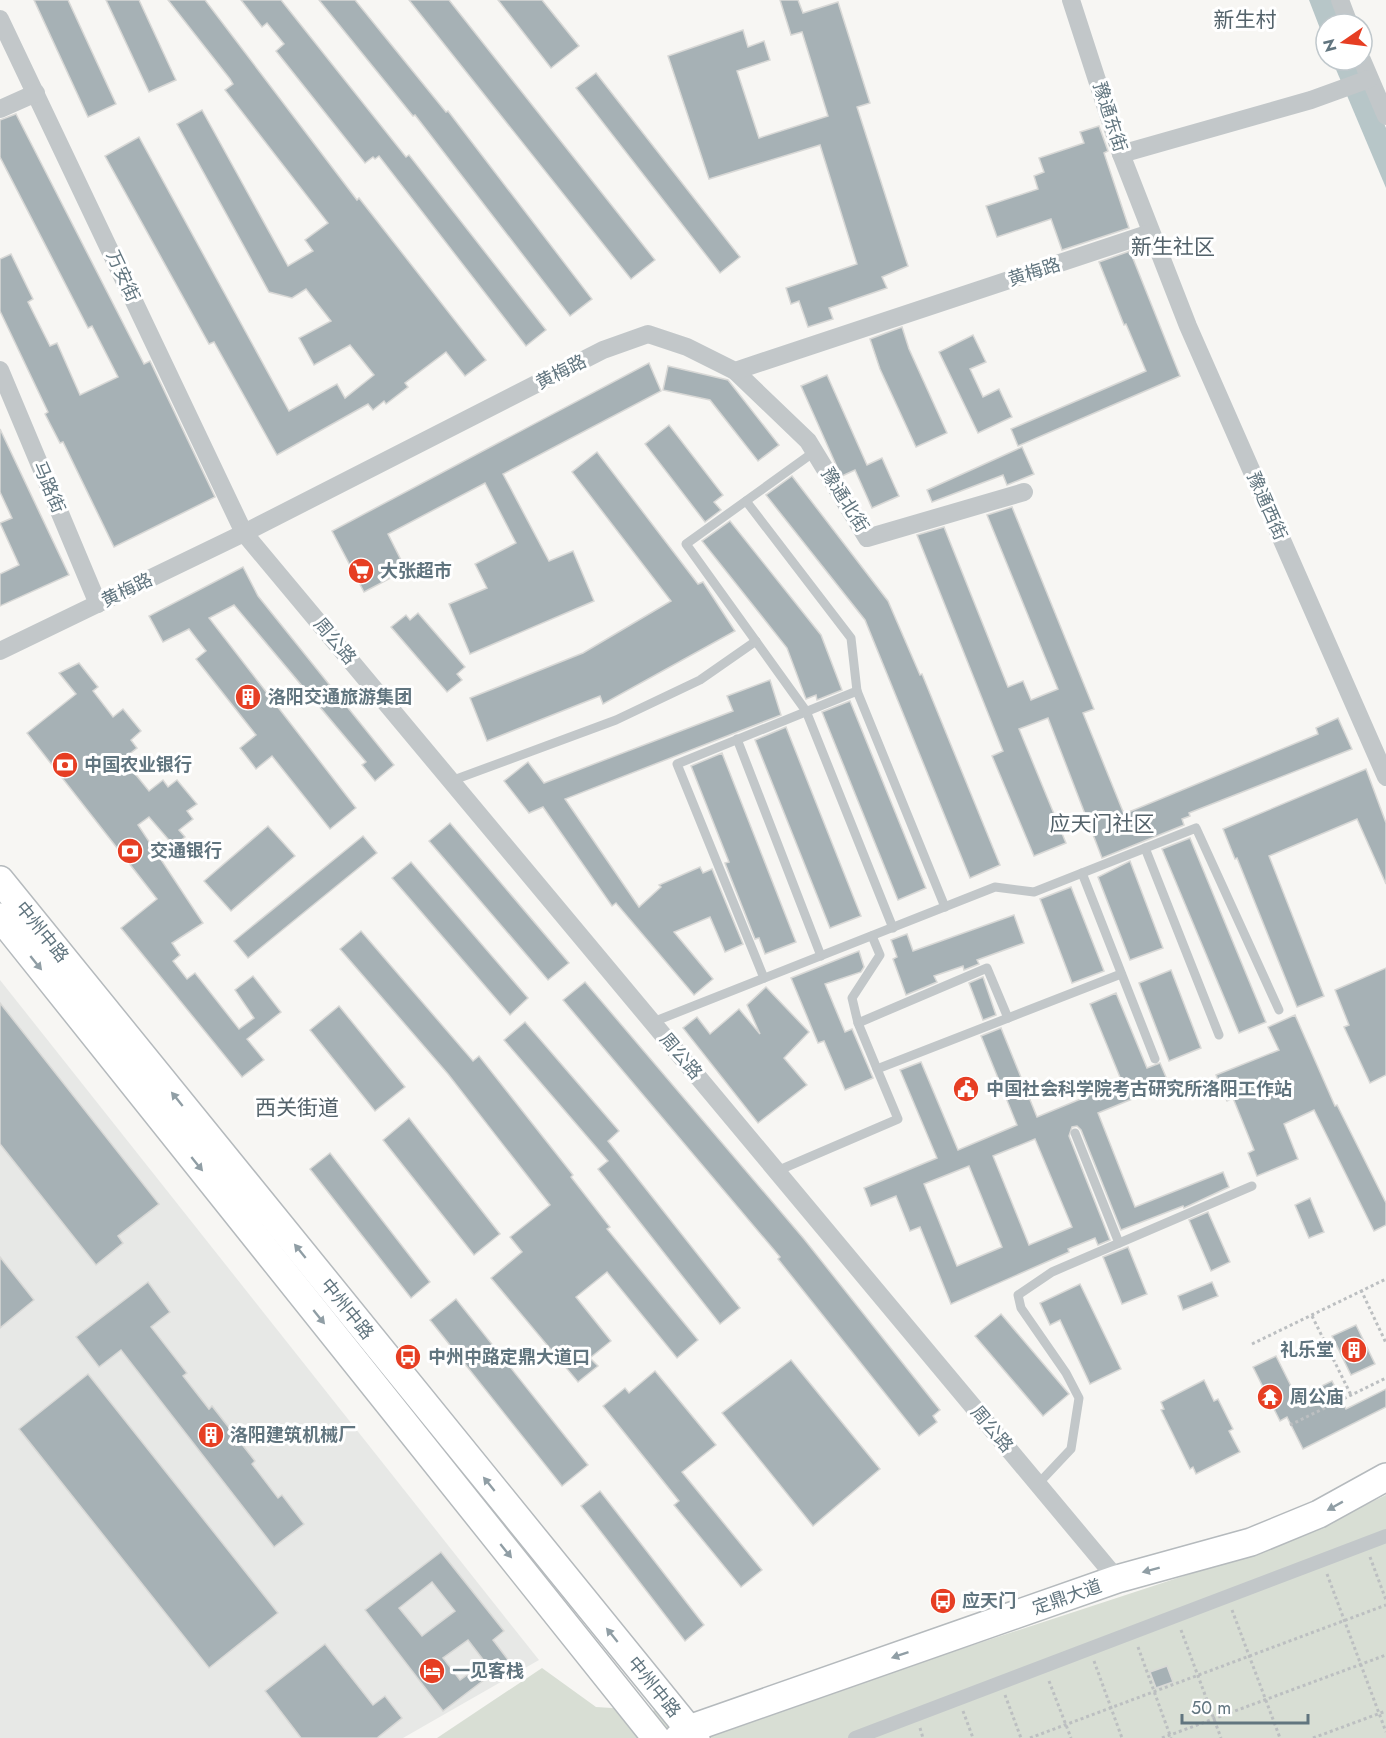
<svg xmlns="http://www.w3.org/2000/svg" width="1386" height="1738" font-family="Jost,'Noto Sans SC',sans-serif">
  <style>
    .built { fill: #e7e8e6 }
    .green { fill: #d8ded4 }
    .water { fill: #b7c6c8 }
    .building { fill: #a6b1b5; stroke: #d8d8d6; stroke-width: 1.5; fill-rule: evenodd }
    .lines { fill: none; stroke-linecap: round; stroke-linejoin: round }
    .primary-casing { stroke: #b5babd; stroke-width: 30 }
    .path { stroke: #bcbfc1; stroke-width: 3; stroke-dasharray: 3 3; stroke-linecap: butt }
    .service { stroke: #c2c7c9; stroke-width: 9 }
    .pedestrian { stroke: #c2c7c9; stroke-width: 14 }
    .minor { stroke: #c2c7c9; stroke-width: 18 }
    .primary { stroke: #fff; stroke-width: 27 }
    .oneway { fill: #909ea5 }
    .labels { text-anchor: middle; stroke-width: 6; stroke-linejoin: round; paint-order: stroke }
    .street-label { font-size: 18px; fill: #61757f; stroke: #fff }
    .poi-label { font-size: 18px; font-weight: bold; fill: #61757f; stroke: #fff; text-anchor: start }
    .quarter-label { font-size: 21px; fill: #53626a; stroke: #fff }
  </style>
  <rect width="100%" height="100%" fill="#f7f6f3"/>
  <path class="built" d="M0,980L539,1660L403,1738H0Z"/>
  <path class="green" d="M1386,1495V1738H437L542,1668L596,1707L754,1717L1293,1540Z"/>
  <g class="water">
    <path d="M1309,0H1333L1343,24H1326V44Z"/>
    <path d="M1332,60H1357L1386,128V188Z"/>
  </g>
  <g class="building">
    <path d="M34,0H68L116,104L88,117Z"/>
    <path d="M106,0H139L176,80L149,92Z"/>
    <path d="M168,0H205L357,200L359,198L486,360L465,376L446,352L405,383L408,387L386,404L384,401L373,410L368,404L277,455L214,342L209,344L105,156L139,137L289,411L337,384L345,398L374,375L350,345L314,365L299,338L331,321L306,289L292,298L269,292L177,124L202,110L288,266L313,251L305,240L328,223L225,90L233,84L230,79Z"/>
    <path d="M241,0H281L406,157L409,155L546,330L526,346L379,156L375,159L373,157L365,163L276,51L284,44L267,23L262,27Z"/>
    <path d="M319,0H355L446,112L448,111L592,299L570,316L415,115L413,116Z"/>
    <path d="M409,0H449L655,260L631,279Z"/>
    <path d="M498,0H542L579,46L551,68Z"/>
    <path d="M780,0H798L803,13L838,2L870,103L857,107L908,266L882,277L887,288L829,308L833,319L808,327L799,301L791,304L786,288L857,264L820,145L709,179L668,56L743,30L748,47L764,41L770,60L737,71L759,138L828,116L802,32L791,35Z"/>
    <path d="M596,73L740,257L720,273L576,88Z"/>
    <path d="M16,114L144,364L150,361L215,497L114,547L63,442L60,443L45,414L48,412L0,311V259L11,254L33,299L28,302L50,346L57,343L80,395L118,377L92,326L88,328L0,157V120Z"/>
    <path d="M1099,126L1108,151L1104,153L1129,228L1062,250L1051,219L997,237L986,206L1038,189L1034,176L1044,172L1039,158L1084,143L1080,132Z"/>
    <path d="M1130,251L1180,376L1018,446L1011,429L1146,371L1126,324L1124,325L1099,262Z"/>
    <path d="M902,327L909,349L947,433L916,447L880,369L870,339Z"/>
    <path d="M973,335L986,362L970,369L983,397L999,389L1012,417L978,433L939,352Z"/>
    <path d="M649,363L661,391L503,474L549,561L573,551L594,601L470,654L449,604L487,588L475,564L516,543L485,483L388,534L406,570L364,592L332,531Z"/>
    <path d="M668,366L728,380L779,445L758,461L710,400L663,390Z"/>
    <path d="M827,375L867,465L882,458L899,496L872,508L855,470L842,476L837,467L801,386Z"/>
    <path d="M669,425L723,495L714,502L721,510L705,522L645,444Z"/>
    <path d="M0,429L69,575L0,606V574L19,565L0,523L12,518L0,492Z"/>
    <path d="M1022,447L1034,474L1007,485L1003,475L932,502L927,490Z"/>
    <path d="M597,452L698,584L703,582L735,631L603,704L600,696L487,741L470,698L583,653L671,601L572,472Z"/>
    <path d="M792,476L888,601L920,675L922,674L1000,865L970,878L865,620L766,495Z"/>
    <path d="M1012,507L1094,709L1083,713L1124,814L1318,734L1316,728L1338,718L1352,749L1189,813L1190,816L1182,819L1184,825L1102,858L1048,718L1019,729L1066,843L1034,856L992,756L1003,751L917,535L944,527L1008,687L1023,681L1031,700L1058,689L987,515Z"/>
    <path d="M730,521L821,635L842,690L817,700L816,695L806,699L787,648L702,541Z"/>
    <path d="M243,567L258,596L394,765L375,781L362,765L366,762L234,605L209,618L356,808L330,829L272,756L256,769L240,748L256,735L196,659L206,651L189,629L163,642L149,616Z"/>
    <path d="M418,613L465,667L457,674L462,680L447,692L391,627L406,615L410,620Z"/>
    <path d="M79,663L98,687L93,691L113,717L123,709L141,731L131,740L137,748L123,759L149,791L163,780L168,787L177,780L197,804L187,811L193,819L179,830L185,837L174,846L149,817L138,825L203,923L172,943L180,955L173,961L187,979L195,973L239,1029L254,1018L235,990L253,976L281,1012L247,1039L264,1060L242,1077L121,928L157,899L27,733L76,694L59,673Z"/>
    <path d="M770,680L781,715L565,799L639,907L661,887L659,885L700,867L703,873L712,869L743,944L725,952L710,917L674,932L713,979L694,995L616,903L612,906L543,807L529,813L504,781L528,762L544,783L733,711L727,696Z"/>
    <path d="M850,701L926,888L898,900L822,712Z"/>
    <path d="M786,727L861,916L830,928L755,740Z"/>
    <path d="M722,753L796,942L765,954L759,938L755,939L725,863L729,862L691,766Z"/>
    <path d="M1366,769L1386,823V884L1357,819L1269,856L1324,996L1297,1007L1237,858L1235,859L1223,829Z"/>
    <path d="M450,823L569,963L548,980L429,841Z"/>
    <path d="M268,826L295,856L231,911L204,881Z"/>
    <path d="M363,836L377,853L248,958L234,941Z"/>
    <path d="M1190,838L1266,1022L1239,1033L1162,849Z"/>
    <path d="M1130,861L1163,948L1130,960L1098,877Z"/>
    <path d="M411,862L528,998L510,1015L392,878Z"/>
    <path d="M1071,887L1104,971L1072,983L1040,899Z"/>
    <path d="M1014,915L1024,943L977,960L979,964L964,970L963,966L934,976L937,982L906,995L893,959L897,957L891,940L907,934L913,951Z"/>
    <path d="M361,931L473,1061L479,1056L573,1175L571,1177L610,1227L607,1229L698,1340L677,1358L607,1272L576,1297L611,1341L590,1358L598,1366L578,1382L491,1278L522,1252L510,1237L550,1205L448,1074L340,949Z"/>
    <path d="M859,951L864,967L861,972L825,984L845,1032L852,1029L873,1078L845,1090L824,1041L818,1043L791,978Z"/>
    <path d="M1386,968V1075L1370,1083L1344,1027L1349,1025L1335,990Z"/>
    <path d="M1171,970L1201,1048L1169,1061L1139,983Z"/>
    <path d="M983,977L996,1015L983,1020L969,983Z"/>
    <path d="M585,982L804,1239L940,1410L933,1416L937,1422L919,1436L778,1259L780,1257L563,1000Z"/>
    <path d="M766,987L809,1032L784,1058L807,1085L758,1123L683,1028L697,1017L710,1034L739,1009L760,1034L747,1005Z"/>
    <path d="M1116,993L1147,1068L1160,1063L1169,1084L1098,1113L1135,1207L1223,1172L1229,1187L1184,1208L1183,1206L1121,1230L1081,1130L1077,1126L1072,1127L1069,1136L1110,1240L1098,1245L1095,1238L1068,1249L1069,1252L951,1304L920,1227L910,1231L896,1196L871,1206L864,1188L937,1158L900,1070L921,1062L958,1150L1017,1125L981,1036L1001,1028L1037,1117L1122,1082L1090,1004ZM1035,1139L1072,1227L1029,1245L993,1156ZM969,1166L1002,1247L957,1266L924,1184Z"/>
    <path d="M0,1003L159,1204L118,1236L123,1243L96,1265L0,1144Z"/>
    <path d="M339,1006L405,1087L375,1111L310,1030Z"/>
    <path d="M1295,1015L1335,1106L1337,1105L1386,1203V1225L1374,1231L1314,1110L1284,1124L1298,1159L1257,1176L1248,1153L1254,1150L1233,1098L1227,1101L1216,1075L1279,1050L1268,1027Z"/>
    <path d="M525,1022L619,1131L608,1141L740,1308L720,1324L598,1169L608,1161L504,1040Z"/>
    <path d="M409,1118L500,1234L474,1255L383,1140Z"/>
    <path d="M330,1153L430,1282L411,1298L310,1169Z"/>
    <path d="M1310,1198L1324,1232L1309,1238L1295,1205Z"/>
    <path d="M1208,1212L1230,1262L1211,1271L1189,1220Z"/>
    <path d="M1128,1247L1147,1294L1122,1304L1103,1257Z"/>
    <path d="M0,1257L34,1300L0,1328Z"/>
    <path d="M148,1282L170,1312L151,1327L187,1373L183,1376L209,1409L212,1406L255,1461L252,1464L278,1498L282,1495L304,1524L274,1547L121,1350L99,1367L76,1337Z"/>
    <path d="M1212,1282L1218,1296L1183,1310L1178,1296Z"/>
    <path d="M1080,1284L1121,1369L1090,1384L1060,1320L1050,1325L1040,1303Z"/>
    <path d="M456,1299L588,1465L562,1486L430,1320Z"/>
    <path d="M1001,1314L1069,1394L1043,1416L975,1336Z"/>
    <path d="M1356,1325L1375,1364L1351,1375L1332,1336Z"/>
    <path d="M1276,1356L1297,1398L1332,1381L1346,1409L1386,1389V1407L1303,1449L1287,1417L1280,1421L1253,1367Z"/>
    <path d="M791,1360L880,1469L813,1526L722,1413Z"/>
    <path d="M655,1371L716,1445L682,1472L762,1570L741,1587L674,1505L679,1501L603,1406L625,1388L629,1393Z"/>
    <path d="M88,1374L278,1613L209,1668L19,1429Z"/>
    <path d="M1204,1380L1214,1401L1218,1399L1233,1429L1229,1431L1240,1452L1196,1474L1193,1467L1190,1469L1161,1410L1164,1409L1161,1402Z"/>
    <path d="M600,1491L704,1625L685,1641L581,1506Z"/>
    <path d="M441,1552L504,1631L493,1640L509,1661L443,1711L365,1610ZM432,1582L455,1611L422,1636L399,1608ZM468,1640L485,1662L460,1680L443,1658Z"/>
    <path d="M325,1644L373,1705L385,1696L402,1718L377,1738H301L265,1691Z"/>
    <path d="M1167,1666L1173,1682L1156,1688L1150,1672Z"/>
  </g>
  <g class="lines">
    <g class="primary-casing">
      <g id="primary">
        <path d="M0,880L696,1738"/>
        <path d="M0,917L656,1738"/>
        <path d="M678,1738L689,1729L1117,1579L1251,1542L1319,1514L1386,1477"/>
      </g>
    </g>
    <g class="path">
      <path d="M1361,1290L1386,1343"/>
      <path d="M1312,1316L1351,1395"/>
      <path d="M1252,1344L1386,1279"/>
      <path d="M1290,1425L1386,1378"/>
      <path d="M1370,1557L1386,1600"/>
      <path d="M1327,1574L1386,1732"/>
      <path d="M1232,1610L1280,1738"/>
      <path d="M1181,1630L1221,1738"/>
      <path d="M1138,1647L1171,1738"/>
      <path d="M1094,1661L1122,1738"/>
      <path d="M1049,1681L1071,1738"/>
      <path d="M1005,1695L1021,1738"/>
      <path d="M963,1711L973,1738"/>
      <path d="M920,1728L923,1738"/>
      <path d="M1030,1738L1386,1605"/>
      <path d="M1162,1738L1386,1655"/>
      <path d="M1313,1738L1386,1711"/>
    </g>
    <g class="service">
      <path d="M814,452L686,544L806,711L893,928"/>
      <path d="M746,501L851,638L857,691"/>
      <path d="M737,739L821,956"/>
      <path d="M451,781L616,720L700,680L756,641"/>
      <path d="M1145,848L1219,1035"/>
      <path d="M1082,873L1155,1059"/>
      <path d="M764,978L677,764L857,691L945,907"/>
      <path d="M653,1022L995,887L1034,892L1196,828L1279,1010"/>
      <path d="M858,1023L852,998L880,955L872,936"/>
      <path d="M877,1069L858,1023L987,968L1008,1018"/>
      <path d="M1075,1133L1119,1243"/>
      <path d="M777,1171L898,1119L877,1069L1121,974"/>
      <path d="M1038,1484L1071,1449L1079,1398L1066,1373L1021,1308L1018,1295L1052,1272L1252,1186"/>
    </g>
    <path class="pedestrian" d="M855,1738L1386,1536"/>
    <g class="minor">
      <path d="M1071,0L1121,154L1188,326L1386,777"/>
      <path d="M1340,0L1349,24"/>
      <path d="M0,19L244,533L1117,1579"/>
      <path d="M1362,60L1386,116"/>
      <path d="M0,109L36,93"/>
      <path d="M1121,154L1311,100L1369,79"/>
      <path d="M0,370L98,604"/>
      <path d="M735,371L808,441L867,538L1024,492"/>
      <path d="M0,651L244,533L603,350L648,334L687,347L735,371L1150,233"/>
    </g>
    <use href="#primary" class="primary"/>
  </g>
  <defs><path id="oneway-solid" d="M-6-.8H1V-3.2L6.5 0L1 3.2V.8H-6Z" transform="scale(1.5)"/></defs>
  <g class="oneway">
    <use href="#oneway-solid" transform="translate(36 963) rotate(51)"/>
    <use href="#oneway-solid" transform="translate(177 1099) rotate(-129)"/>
    <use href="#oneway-solid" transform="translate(197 1164) rotate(51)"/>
    <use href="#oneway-solid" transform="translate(300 1251) rotate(-129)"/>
    <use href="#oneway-solid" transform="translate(319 1317) rotate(51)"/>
    <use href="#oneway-solid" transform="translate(489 1484) rotate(-129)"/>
    <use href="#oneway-solid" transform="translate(1335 1506) rotate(151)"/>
    <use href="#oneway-solid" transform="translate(506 1551) rotate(51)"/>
    <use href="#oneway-solid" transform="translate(1151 1570) rotate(165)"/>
    <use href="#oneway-solid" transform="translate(612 1635) rotate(-129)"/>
    <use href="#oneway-solid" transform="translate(900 1655) rotate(161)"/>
  </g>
  <defs>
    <g id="supermarket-disc" transform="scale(1.35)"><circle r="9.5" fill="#e63e23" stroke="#fff"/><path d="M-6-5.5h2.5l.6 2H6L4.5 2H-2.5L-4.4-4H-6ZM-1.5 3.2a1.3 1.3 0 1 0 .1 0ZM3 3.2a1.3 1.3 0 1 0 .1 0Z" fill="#fff"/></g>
    <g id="building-disc" transform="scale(1.35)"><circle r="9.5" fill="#e63e23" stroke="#fff"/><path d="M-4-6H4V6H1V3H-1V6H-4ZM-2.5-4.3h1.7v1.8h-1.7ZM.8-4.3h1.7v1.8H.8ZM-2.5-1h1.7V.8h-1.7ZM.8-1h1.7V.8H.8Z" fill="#fff"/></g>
    <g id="bank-disc" transform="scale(1.35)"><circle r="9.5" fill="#e63e23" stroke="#fff"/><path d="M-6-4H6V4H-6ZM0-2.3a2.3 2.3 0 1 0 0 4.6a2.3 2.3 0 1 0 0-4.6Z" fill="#fff"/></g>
    <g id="civic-disc" transform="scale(1.35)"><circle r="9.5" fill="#e63e23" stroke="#fff"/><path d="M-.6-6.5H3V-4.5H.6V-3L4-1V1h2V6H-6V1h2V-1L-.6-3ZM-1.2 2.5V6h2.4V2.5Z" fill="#fff"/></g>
    <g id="bus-disc" transform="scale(1.35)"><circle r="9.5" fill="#e63e23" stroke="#fff"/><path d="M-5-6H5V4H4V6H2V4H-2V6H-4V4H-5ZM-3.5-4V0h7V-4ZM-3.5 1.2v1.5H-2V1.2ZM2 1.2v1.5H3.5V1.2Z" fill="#fff"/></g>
    <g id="temple-disc" transform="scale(1.35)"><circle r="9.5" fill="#e63e23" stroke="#fff"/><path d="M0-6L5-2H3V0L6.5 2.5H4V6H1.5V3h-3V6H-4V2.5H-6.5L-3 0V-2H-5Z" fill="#fff"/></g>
    <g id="hotel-disc" transform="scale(1.35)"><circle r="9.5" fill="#e63e23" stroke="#fff"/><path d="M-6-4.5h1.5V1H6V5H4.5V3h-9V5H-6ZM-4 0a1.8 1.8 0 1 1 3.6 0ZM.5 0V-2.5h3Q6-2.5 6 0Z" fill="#fff"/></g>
  </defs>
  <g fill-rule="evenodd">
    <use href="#supermarket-disc" x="361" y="571"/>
    <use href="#building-disc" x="248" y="697"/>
    <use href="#bank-disc" x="65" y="765"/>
    <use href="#bank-disc" x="130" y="851"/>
    <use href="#civic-disc" x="966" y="1089"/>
    <use href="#building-disc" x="1354" y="1350"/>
    <use href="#bus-disc" x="408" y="1357"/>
    <use href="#temple-disc" x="1270" y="1397"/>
    <use href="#building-disc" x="211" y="1435"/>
    <use href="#bus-disc" x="943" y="1601"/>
    <use href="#hotel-disc" x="432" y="1671"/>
  </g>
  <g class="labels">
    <g class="street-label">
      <text transform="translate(1110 117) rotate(72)" y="6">豫通东街</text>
      <text transform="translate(1034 272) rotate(-18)" y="6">黄梅路</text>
      <text transform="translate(123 276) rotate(65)" y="6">万安街</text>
      <text transform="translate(561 372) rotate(-27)" y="6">黄梅路</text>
      <text transform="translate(49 487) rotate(67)" y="6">马路街</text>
      <text transform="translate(845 500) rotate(58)" y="6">豫通北街</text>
      <text transform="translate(1267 506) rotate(66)" y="6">豫通西街</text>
      <text transform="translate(127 590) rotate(-26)" y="6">黄梅路</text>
      <text transform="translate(335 641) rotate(50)" y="6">周公路</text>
      <text transform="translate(42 932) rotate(51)" y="6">中州中路</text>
      <text transform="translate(681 1056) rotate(50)" y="6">周公路</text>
      <text transform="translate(347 1309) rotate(51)" y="6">中州中路</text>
      <text transform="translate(992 1429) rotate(50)" y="6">周公路</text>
      <text transform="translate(1067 1597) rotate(-19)" y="6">定鼎大道</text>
      <text transform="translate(654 1687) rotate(51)" y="6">中州中路</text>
    </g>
    <g class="poi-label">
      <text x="380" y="577">大张超市</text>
      <text x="268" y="703">洛阳交通旅游集团</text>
      <text x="84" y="771">中国农业银行</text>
      <text x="150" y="857">交通银行</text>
      <text x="986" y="1095">中国社会科学院考古研究所洛阳工作站</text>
      <text x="1334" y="1356" text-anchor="end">礼乐堂</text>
      <text x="428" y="1363">中州中路定鼎大道口</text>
      <text x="1290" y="1403">周公庙</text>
      <text x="230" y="1441">洛阳建筑机械厂</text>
      <text x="962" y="1607">应天门</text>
      <text x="452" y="1677">一见客栈</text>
    </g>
    <g class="quarter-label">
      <text x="1245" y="27">新生村</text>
      <text x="1173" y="254">新生社区</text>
      <text x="1102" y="831">应天门社区</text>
      <text x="297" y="1115">西关街道</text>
    </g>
  </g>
  <g transform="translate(1344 42) rotate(256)"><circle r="28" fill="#ffffff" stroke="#c0c8cc" stroke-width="1.5"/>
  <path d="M0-4.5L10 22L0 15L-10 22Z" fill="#e63e23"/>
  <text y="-9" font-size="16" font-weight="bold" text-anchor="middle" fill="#61757f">N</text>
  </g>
  <path d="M1182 1714v9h126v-9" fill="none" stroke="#61757f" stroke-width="3"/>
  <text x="1191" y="1714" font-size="18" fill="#61757f" stroke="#ffffff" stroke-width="4.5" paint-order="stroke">50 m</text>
</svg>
